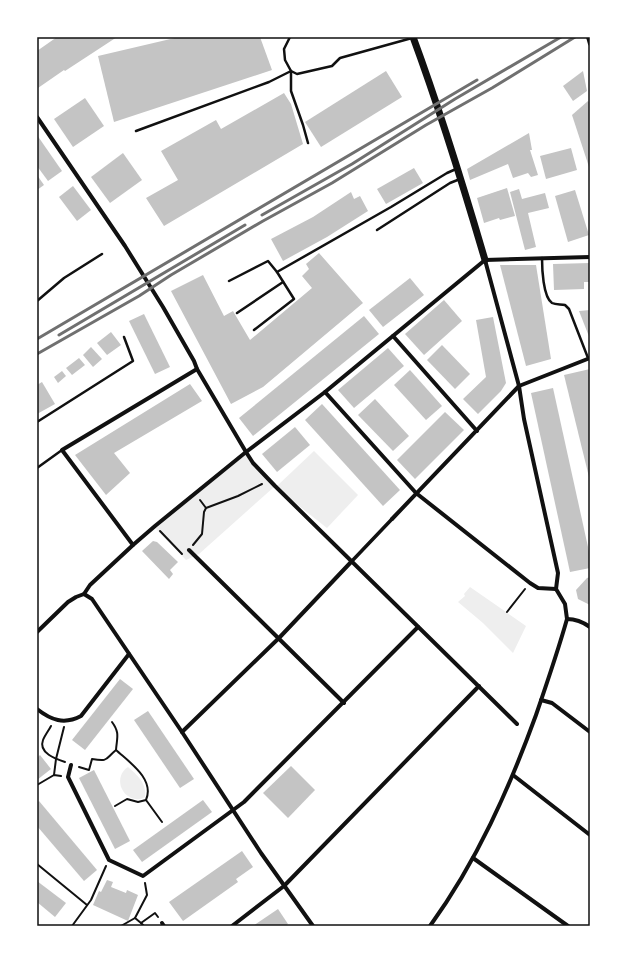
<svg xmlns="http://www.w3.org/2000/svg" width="627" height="963" font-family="Cabin,sans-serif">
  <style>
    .green { fill: #eee }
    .building { fill: #c4c4c4 }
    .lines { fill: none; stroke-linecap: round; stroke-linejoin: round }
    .path { stroke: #111; stroke-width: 2 }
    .service { stroke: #111; stroke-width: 2.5 }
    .pedestrian { stroke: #111; stroke-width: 3.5 }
    .minor { stroke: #111; stroke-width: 4 }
    .tertiary { stroke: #111; stroke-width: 7 }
    .rail { stroke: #707070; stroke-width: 3 }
    .neatline { fill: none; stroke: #111; stroke-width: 1.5 }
  </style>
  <rect width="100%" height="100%" fill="#fff"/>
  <g class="green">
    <path d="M314,451L358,495L327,528L289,498L277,486Z"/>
    <path d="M246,454L274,487L199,554L186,560L155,528Z"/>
    <path d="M470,587L526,626L513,653L483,623L458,602L465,596L464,594Z"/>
    <path d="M128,767C137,775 147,783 145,797C143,798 139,800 136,799C120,797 114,776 128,767Z"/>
  </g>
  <g class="building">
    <path d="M57,37H117L65,71L64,70L38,88L37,51Z"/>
    <path d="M179,37H260L272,70L114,122L98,56Z"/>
    <path d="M386,71L402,97L321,147L305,122Z"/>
    <path d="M583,71L587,91L573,101L563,86Z"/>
    <path d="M284,93L291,104L303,144L164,226L146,198L178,180L161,151L216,120L221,129Z"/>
    <path d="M85,98L104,126L73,147L54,119Z"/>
    <path d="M588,101L590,103V170L572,115Z"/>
    <path d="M529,133L532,150H530L538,175L531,177L528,173L513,178L508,164L470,180L467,169Z"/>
    <path d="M37,135L62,171L48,181L37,166Z"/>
    <path d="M571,148L577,170L546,179L540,156Z"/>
    <path d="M123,153L142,180L110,203L91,177Z"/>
    <path d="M414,168L423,183L386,204L377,189Z"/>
    <path d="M37,175L44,185L37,190Z"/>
    <path d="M73,186L91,210L77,221L59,197Z"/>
    <path d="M507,188L515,216L500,220L499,218L484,223L477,198Z"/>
    <path d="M519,189L522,199L545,193L549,208L528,213L536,247L525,250L510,192Z"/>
    <path d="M575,190L589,235L568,242L555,196Z"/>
    <path d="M351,192L354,199L360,196L368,211L327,237L283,261L271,239L313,217Z"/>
    <path d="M319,253L363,303L263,387L231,404L171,291L203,275L224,316L233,311L250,340L312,288L302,276L309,269L306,264Z"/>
    <path d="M590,263V282H584V289L554,290L553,264Z"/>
    <path d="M500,265H536L551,359L526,366Z"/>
    <path d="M410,278L424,295L383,327L369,310Z"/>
    <path d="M444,300L462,321L424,355L405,334Z"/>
    <path d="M590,310V339L579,311Z"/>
    <path d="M144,314L170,367L155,374L129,321Z"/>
    <path d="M364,316L379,334L253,436L239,418Z"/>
    <path d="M493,317L506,383L501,391L478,414L463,399L486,377L476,320Z"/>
    <path d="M111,332L121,345L107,355L97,343Z"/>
    <path d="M442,345L470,374L455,389L427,360Z"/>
    <path d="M91,347L102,359L93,367L83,355Z"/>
    <path d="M388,348L404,366L354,408L338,390Z"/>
    <path d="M79,358L85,365L72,375L66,368Z"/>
    <path d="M590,369V477H589L564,375Z"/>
    <path d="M410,370L442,406L426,420L394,385Z"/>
    <path d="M62,371L66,376L58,383L54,377Z"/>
    <path d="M42,382L55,404L37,414V385Z"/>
    <path d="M190,384L202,401L114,453L130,473L106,495L75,455Z"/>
    <path d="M553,388L590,556V568L570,572L531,393Z"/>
    <path d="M375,399L409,436L393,451L358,415Z"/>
    <path d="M322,404L400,490L383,506L305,420Z"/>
    <path d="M445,412L464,430L415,479L397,460Z"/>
    <path d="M295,427L310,445L277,472L262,454Z"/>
    <path d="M153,541L157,542L178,562L170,570L173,574L169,579L142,551Z"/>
    <path d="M590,577V605L578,599L576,590L587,578Z"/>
    <path d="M120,679L133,689L85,750L72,740Z"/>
    <path d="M148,711L194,779L180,788L134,720Z"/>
    <path d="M40,755L51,769L37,780V758Z"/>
    <path d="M291,766L315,790L288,818L263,793Z"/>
    <path d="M94,770L130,841L115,849L79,778Z"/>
    <path d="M203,800L212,812L142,862L133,850Z"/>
    <path d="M39,801L97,870L84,881L37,826V803Z"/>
    <path d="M242,851L253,867L236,879L238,882L183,921L169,902Z"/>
    <path d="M107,880L113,882L111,887L126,893L127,890L138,895L128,921L93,905L99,891L101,892Z"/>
    <path d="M37,881L66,903L55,917L37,902Z"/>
    <path d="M278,909L288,924L285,926H253Z"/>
  </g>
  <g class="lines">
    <g class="path">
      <path d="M200,500L206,508"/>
      <path d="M160,531L182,554"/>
      <path d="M193,545L202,534L204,512L206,508L238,496L262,484"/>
      <path d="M507,612L525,589"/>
      <path d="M112,722C120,733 117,737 116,750"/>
      <path d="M51,726C49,730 45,735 43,740C38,753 56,759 65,762"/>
      <path d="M79,767L89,770L92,759C109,762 105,759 116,750C129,762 155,779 146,800L162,822"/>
      <path d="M54,775L56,759L64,727"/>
      <path d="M37,785L54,775L61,776"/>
      <path d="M115,806L127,799L138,802L146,800"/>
      <path d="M37,864L87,905"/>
      <path d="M145,883L147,895L135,918L141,923L155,913L158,917"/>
      <path d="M141,923L144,926"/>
      <path d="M72,926L91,900L106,866"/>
      <path d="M121,926L135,918"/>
    </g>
    <g class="service">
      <path d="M290,37L284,49L285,60L291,71L297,74L332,66L340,58L412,38"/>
      <path d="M136,131L269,82L291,71V91L303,125L308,143"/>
      <path d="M377,230L450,183L460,179"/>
      <path d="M542,258C542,268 543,297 552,303C556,305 561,304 565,305L569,309L588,358"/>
      <path d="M229,281L268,261L277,272L391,207L447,173L456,169"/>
      <path d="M37,301L64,278L102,254"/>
      <path d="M237,313L283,282"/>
      <path d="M254,330L294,299L277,272"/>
      <path d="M37,422L133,361L124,337"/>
      <path d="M37,468L62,450"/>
    </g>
    <path class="pedestrian" d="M352,561L392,519"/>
    <g class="minor">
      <path d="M588,37L590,44"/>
      <path d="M37,117L125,246L163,307L194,361L197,369L246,452L253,463L275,486L517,724"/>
      <path d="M485,260L519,386L524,419L558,573L556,589"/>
      <path d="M393,336L477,431"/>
      <path d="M325,392L416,493L530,583L538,588L556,589"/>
      <path d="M392,519L519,386L590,358"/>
      <path d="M133,545L62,450L197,369"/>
      <path d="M189,550L344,703"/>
      <path d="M84,594L92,599L182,732L261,853L313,926"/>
      <path d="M567,619C576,619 583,622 590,627"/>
      <path d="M37,632L68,602L76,597L84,594L90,585L133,545L155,526L246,452L325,392L485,260L590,257"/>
      <path d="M541,700L552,703L590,732"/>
      <path d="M37,709C51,720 64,725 81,716L129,654"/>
      <path d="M182,732L279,638L352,561"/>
      <path d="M71,765L68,777L109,860L143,876L244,802L418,627"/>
      <path d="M513,775L590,835"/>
      <path d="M473,858L568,926"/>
      <path d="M162,923L164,926"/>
      <path d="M232,926L284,886L479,686"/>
      <path d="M430,926C477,861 509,789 536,715C547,683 558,651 567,619L565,604L556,589"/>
    </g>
    <path class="tertiary" d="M413,37C440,110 463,185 485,260"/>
    <g class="rail">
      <path d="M262,215L352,164L455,99L561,37"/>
      <path d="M59,335L245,225"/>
      <path d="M37,339L477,80"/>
      <path d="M37,354L139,296L171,275L263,221L332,183L426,125L492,88L575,37"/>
    </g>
  </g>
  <rect width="627" height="963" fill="none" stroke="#ffffff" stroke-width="76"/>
  <rect x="38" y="38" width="551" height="887" class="neatline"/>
</svg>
